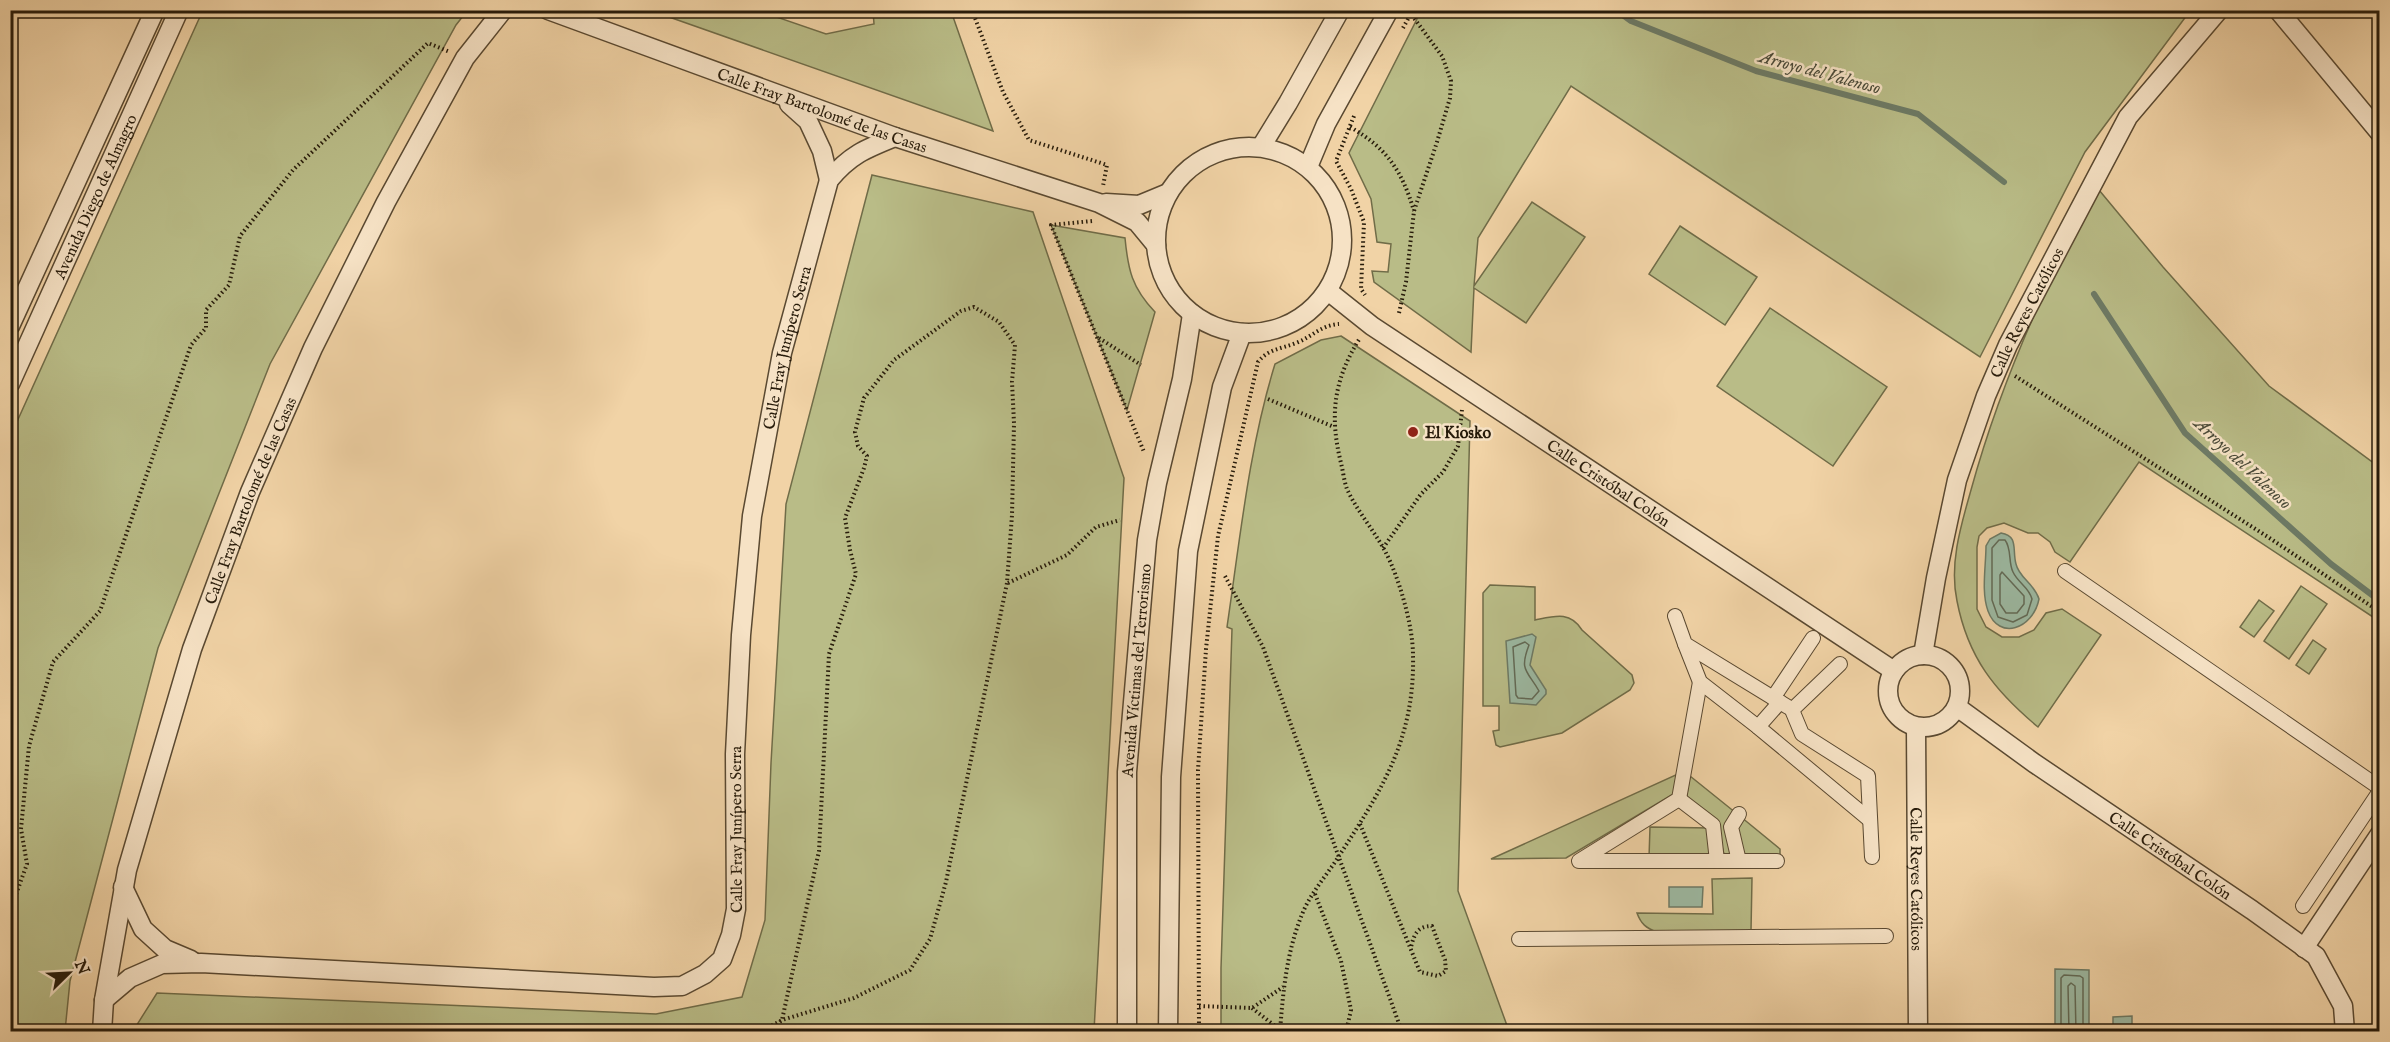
<svg xmlns="http://www.w3.org/2000/svg" width="2390" height="1042" font-family="'IM FELL English',serif">
  <style>
    .green { fill: #b9bc87; stroke: #706c48; stroke-width: 1.5 }
    .water { fill: #9cb9a2; stroke: #6d7a65; stroke-width: 1.5 }
    .lines { fill: none; stroke-linecap: round; stroke-linejoin: round }
    .shore { stroke: #626a56; stroke-width: 1.5 }
    .stream { stroke: #6d7a65; stroke-width: 6 }
    .pedestrian-casing { stroke: #5a4931; stroke-width: 16 }
    .minor-casing { stroke: #5a4931; stroke-width: 21 }
    .path { stroke: #271b0a; stroke-width: 4; stroke-dasharray: 1.5 3; stroke-linecap: butt }
    .pedestrian { stroke: #f6e2c5; stroke-width: 14 }
    .minor { stroke: #f6e2c5; stroke-width: 18 }
    .poi-dot { fill: #8f2418; stroke: #f6e2c5; stroke-width: 2 }
    .labels { text-anchor: middle; stroke-width: 5; stroke-linejoin: round; paint-order: stroke }
    .street-label { font-size: 16px; fill: #271b0a; stroke: #f6e2c5 }
    .poi-label { font-size: 16px; font-weight: bold; fill: #271b0a; stroke: #f6e2c5; text-anchor: start }
    .water-label { font-size: 18px; font-style: italic; fill: #4a4a38; stroke: #f6e2c5 }
  </style>
  <rect width="100%" height="100%" fill="#f1d3a6"/>
  <filter id="stains"><feTurbulence type="fractalNoise" baseFrequency=".00333" numOctaves="4"/><feColorMatrix values="0 0 0 0 .2 0 0 0 0 .09 0 0 0 0 .02 0 0 0 .5 -.17"/></filter>
  <radialGradient id="worn" r=".72"><stop offset=".6" stop-color="#630" stop-opacity="0"/><stop offset="1" stop-color="#630" stop-opacity=".3"/></radialGradient>
  <g class="green">
    <path d="M203,10L467,11L456,25L270,364L158,648L70,981L65,1031H11V435Z"/>
    <path d="M652,11H759L826,34L874,24L873,11H951L993,131Z"/>
    <path d="M1421,11V10L2190,11L2085,152L1980,357L1571,86L1478,238L1474,286L1532,202L1585,237L1526,323L1474,288L1471,352L1374,282L1372,271L1388,272L1391,244L1377,242L1371,199L1349,153Z"/>
    <path d="M872,175L1033,212L1124,478L1094,1031H133L157,993L656,1014L742,997L765,920L771,763L786,504Z"/>
    <path d="M2099,190L2163,267L2269,386L2379,467V621L2139,462L2070,562L2055,552L2050,542L2038,533H2028L2004,523L1987,528L1979,536L1977,547V609L1986,627L2002,637H2019L2034,630L2046,613L2062,609L2101,635L2038,727C1995,691 1968,658 1957,601C1949,564 1961,525 1971,490C1991,417 2019,346 2051,278C2064,248 2083,219 2099,190Z"/>
    <path d="M1051,225L1125,238C1128,270 1132,288 1155,312L1127,410Z"/>
    <path d="M1680,226L1757,277L1725,325L1649,274Z"/>
    <path d="M1770,308L1887,387L1833,466L1717,386Z"/>
    <path d="M1341,336L1470,421L1458,891L1509,1031H1221V968L1232,629L1227,627C1240,539 1249,448 1275,364L1321,340Z"/>
    <path d="M1490,585L1535,587V620C1555,616 1570,611 1582,630L1632,675L1634,683L1630,690L1562,733L1500,747L1496,745L1493,731L1499,730V706H1483V593Z"/>
    <path d="M2301,586L2327,604L2289,659L2264,641Z"/>
    <path d="M2259,600L2274,611L2254,637L2240,627Z"/>
    <path d="M2313,640L2326,649L2309,674L2296,665Z"/>
    <path d="M1680,773L1675,793L1566,858L1491,859Z"/>
    <path d="M1690,776L1736,813V859L1725,858L1716,824L1686,800Z"/>
    <path d="M1741,817L1780,849V857L1740,858L1734,827Z"/>
    <path d="M1650,827L1709,828L1710,858H1649Z"/>
    <path d="M1752,878L1751,931L1657,932C1646,928 1641,924 1637,913L1713,914L1712,879Z"/>
  </g>
  <g class="water">
    <path d="M2001,533C2019,536 2012,550 2016,564C2019,578 2034,583 2039,599C2033,629 1999,641 1988,611C1981,592 1986,566 1986,546L1990,539Z"/>
    <path d="M1532,634L1536,637L1530,665L1546,690V694L1536,705L1510,703L1506,641Z"/>
    <path d="M1669,887H1703L1702,907H1669Z"/>
    <path d="M2055,969L2089,970V1029L2055,1031Z"/>
    <path d="M2132,1016V1031H2113V1017Z"/>
  </g>
  <g class="lines">
    <g class="shore">
      <path d="M1999,540H2005C2012,549 2008,562 2013,572C2018,583 2029,587 2032,599L2027,615L2013,622L1998,617L1992,600V548Z"/>
      <path d="M2002,572L2024,596V604L2017,613H2006L2000,604V575Z"/>
      <path d="M1525,642L1529,645C1519,671 1527,670 1539,691L1532,699L1518,698L1516,695L1513,647Z"/>
      <path d="M2061,1032V978L2064,975L2080,976L2083,978V1032"/>
      <path d="M2069,1032L2068,986L2071,983L2075,986L2076,1032"/>
    </g>
    <g class="stream">
      <path d="M1616,10L1631,21L1756,71L1918,114L2004,182"/>
      <path d="M2094,294L2185,433L2331,564L2380,601"/>
    </g>
    <g class="pedestrian-casing">
      <g id="pedestrian">
        <path d="M2065,571L2380,788"/>
        <path d="M1675,616L1685,644L1788,707"/>
        <path d="M1685,644L1700,682L1758,727"/>
        <path d="M1840,664L1792,710L1802,734L1868,776L1872,857"/>
        <path d="M1700,682L1679,799L1579,861H1777"/>
        <path d="M1773,698L1813,638"/>
        <path d="M1780,702L1758,727L1870,820"/>
        <path d="M1679,799L1713,825L1717,861"/>
        <path d="M1739,861L1731,827L1739,814"/>
        <path d="M2303,906L2380,791"/>
        <path d="M1519,939L1886,936"/>
      </g>
    </g>
    <g class="minor-casing">
      <g id="minor">
        <path id="s1" d="M548,10L895,137L1099,203L1137,222L1156,245"/>
        <path d="M2278,10L2380,133"/>
        <path d="M789,104L808,121L822,151L829,180"/>
        <path d="M1261,147L1288,103L1340,10"/>
        <circle cx="1249" cy="240" r="93"/>
        <path d="M1308,167L1326,124L1389,10"/>
        <path d="M1106,203L1139,205L1168,193"/>
        <path id="s2" d="M1328,291L1372,326L1894,671"/>
        <path d="M10,326L155,10"/>
        <path id="s3" d="M10,384L179,10"/>
        <circle cx="1924" cy="691" r="36"/>
        <path id="s4" d="M1923,655L1936,578L1957,480L1986,396L2008,345L2128,117L2219,10"/>
        <path id="s5" d="M1957,707L2034,763L2252,910L2316,956L2343,1006L2345,1032"/>
        <path id="s6" d="M1916,727L1918,1032"/>
        <path d="M123,887L143,929L165,949L191,960"/>
        <path d="M2304,948L2380,834"/>
        <path id="s7" d="M104,1000L130,978L162,964L201,963L654,987L682,986L705,974L722,959L731,935L736,909L735,754L741,635L752,516L782,353L829,180C850,155 865,149 895,137"/>
        <path id="s8" d="M102,1032L104,1000L127,870L192,649L250,492L313,348L386,202L465,58L503,10"/>
        <path id="s9" d="M1127,1032V772L1147,540L1157,483L1182,379L1192,314"/>
        <path d="M1168,1032L1171,777L1188,551L1222,387L1242,333"/>
      </g>
    </g>
    <g class="path">
      <path d="M972,10L1003,92L1029,140L1107,165L1103,186"/>
      <path d="M1403,28L1413,10"/>
      <path d="M1354,116L1336,161L1351,189L1364,222L1361,289L1365,295"/>
      <path d="M1350,127C1387,148 1402,171 1414,211"/>
      <path d="M1092,221L1051,225L1144,452"/>
      <path d="M1399,313L1406,282L1414,211L1437,142L1450,98L1451,81L1442,56L1411,14"/>
      <path d="M1099,338L1141,365"/>
      <path d="M2015,376L2268,537L2380,612"/>
      <path d="M1268,399L1334,427"/>
      <path d="M1383,548L1421,494L1443,472L1458,446L1462,410"/>
      <path d="M1225,576L1263,647L1402,1032"/>
      <path d="M1008,583L1067,555L1096,527L1120,520"/>
      <path d="M1360,824L1420,972L1438,976L1446,971L1445,960L1432,926C1417,926 1414,935 1411,947"/>
      <path d="M1315,894L1341,961L1351,1010L1346,1032"/>
      <path d="M10,911L27,864L21,829L29,746L53,662L100,611L191,345L206,328V310L229,285L240,236L293,170L428,43L450,52"/>
      <path d="M1199,1006L1252,1008L1283,987"/>
      <path d="M1252,1008L1280,1030"/>
      <path d="M760,1032L782,1020L854,998L910,970L930,939L946,882L1007,583L1012,515L1014,423L1012,382L1015,345L999,322L974,307L961,311L894,360L864,398L855,432L858,446L867,456L864,468L845,518L850,550L856,574L829,654L819,851L782,1020L770,1032"/>
      <path d="M1199,1032L1198,770L1206,649L1218,536L1258,362C1268,349 1281,349 1296,343C1312,337 1321,325 1339,324"/>
      <path d="M1280,1032C1283,990 1287,950 1303,912C1311,893 1326,876 1337,859C1381,791 1415,740 1413,655C1413,626 1399,577 1385,551C1373,529 1357,511 1347,489C1344,481 1343,471 1341,463C1329,415 1334,379 1360,338"/>
    </g>
    <use href="#pedestrian" class="pedestrian"/>
    <use href="#minor" class="minor"/>
  </g>
  <circle class="poi-dot" cx="1413" cy="432" r="6"/>
  <g class="labels">
    <g class="street-label">
      <text dy="6" stroke="none"><textPath href="#s1" startOffset="292">Calle Fray Bartolomé de las Casas</textPath></text>
      <text dy="6" stroke="none"><textPath href="#s3" startOffset="206">Avenida Diego de Almagro</textPath></text>
      <text dy="6" stroke="none"><textPath href="#s4" startOffset="360">Calle Reyes Católicos</textPath></text>
      <text dy="6" stroke="none"><textPath href="#s7" startOffset="1256">Calle Fray Junípero Serra</textPath></text>
      <text dy="6" stroke="none"><textPath href="#s2" startOffset="340">Calle Cristóbal Colón</textPath></text>
      <text dy="6" stroke="none"><textPath href="#s8" startOffset="554">Calle Fray Bartolomé de las Casas</textPath></text>
      <text dy="6" stroke="none"><textPath href="#s9" startOffset="362">Avenida Víctimas del Terrorismo</textPath></text>
      <text dy="6" stroke="none"><textPath href="#s7" startOffset="770">Calle Fray Junípero Serra</textPath></text>
      <text dy="6" stroke="none"><textPath href="#s5" startOffset="260">Calle Cristóbal Colón</textPath></text>
      <text dy="6" stroke="none"><textPath href="#s6" startOffset="152">Calle Reyes Católicos</textPath></text>
    </g>
    <g class="poi-label">
      <text x="1425" y="438">El Kiosko</text>
    </g>
    <g class="water-label">
      <text transform="translate(1820 72) rotate(15)" y="6">Arroyo del Valenoso</text>
      <text transform="translate(2243 463) rotate(43)" y="6">Arroyo del Valenoso</text>
    </g>
  </g>
  <rect width="2390" height="1042" fill="none" stroke="#f1d3a6" stroke-width="36"/>
  <rect x="12" y="12" width="2366" height="1018" fill="none" stroke="#271b0a" stroke-width="3"/>
  <rect x="18" y="18" width="2354" height="1006" fill="none" stroke="#271b0a" stroke-width="1.5"/>
  <g transform="translate(69 973) rotate(66)" stroke="#f6e2c5" stroke-width="4.5" paint-order="stroke">
  <path d="M0-4.5L10 22L0 15L-10 22Z" fill="#271b0a"/>
  <text y="-9" font-size="16" font-weight="bold" text-anchor="middle" fill="#271b0a">N</text>
  </g>
  <rect width="100%" height="100%" filter="url(#stains)"/>
  <rect width="100%" height="100%" fill="url(#worn)"/>
</svg>
